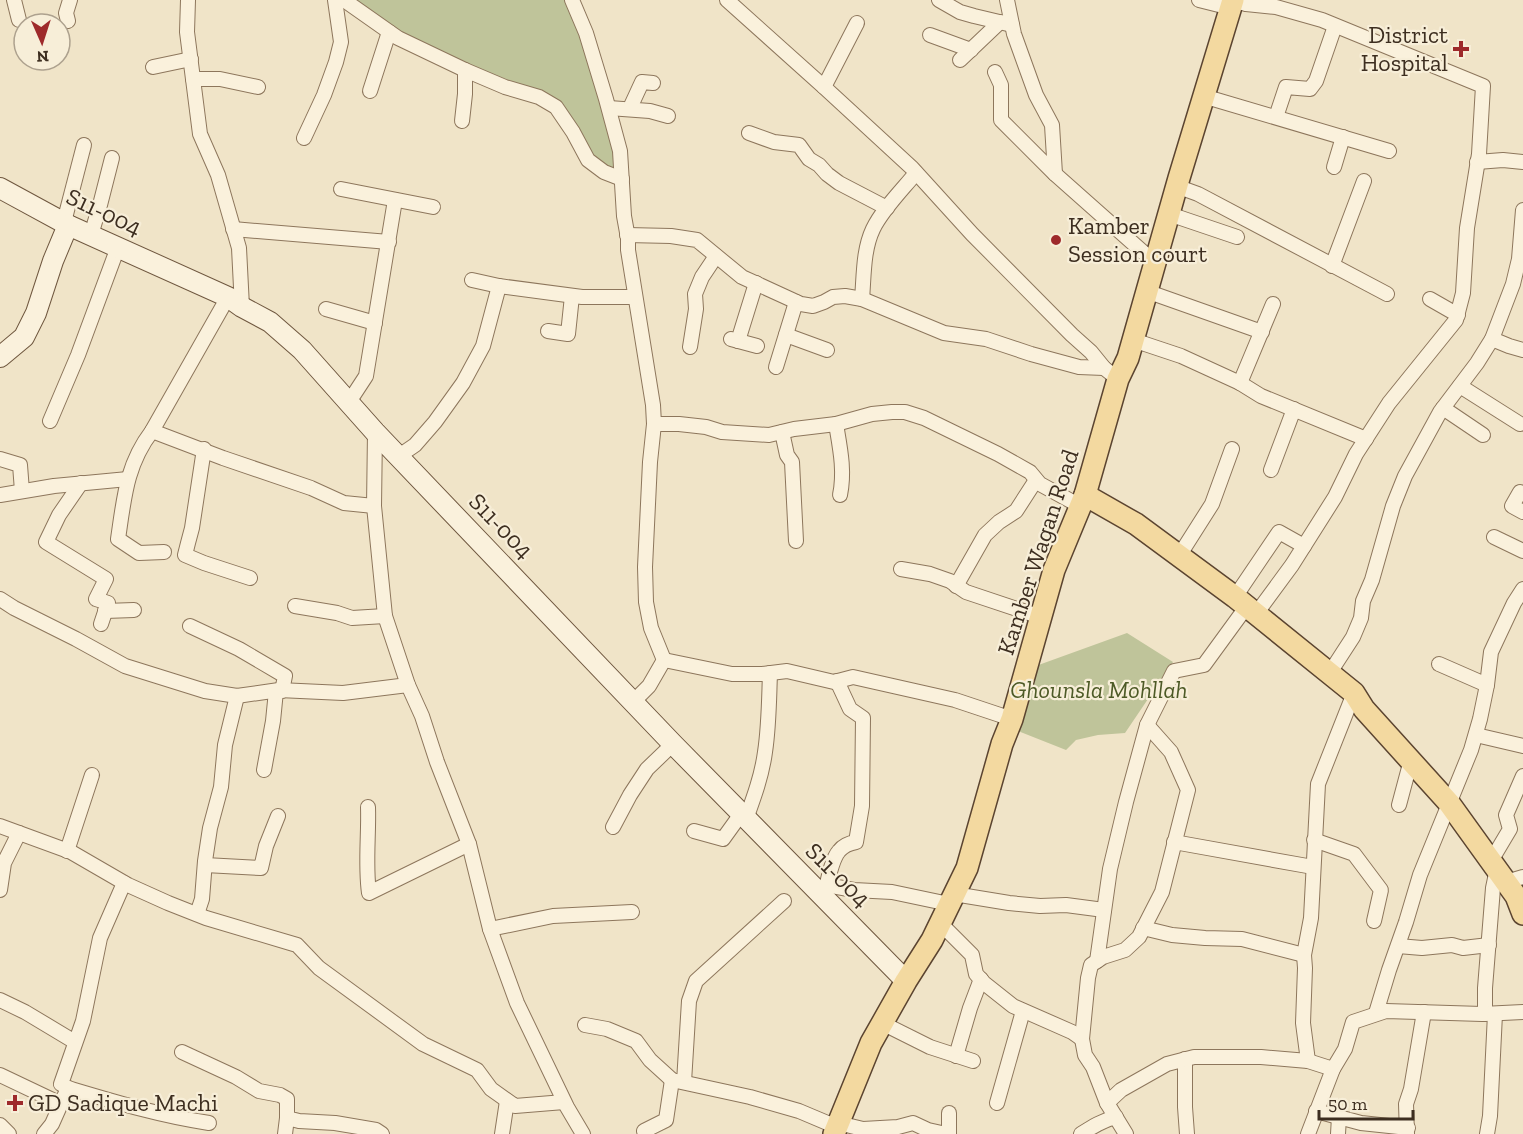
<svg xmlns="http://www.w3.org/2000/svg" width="1523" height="1134" font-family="'Zilla Slab',serif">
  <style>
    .cemetery { fill: #bfc49a }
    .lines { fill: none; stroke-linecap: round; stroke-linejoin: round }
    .street-casing { stroke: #8d765c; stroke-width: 16 }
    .secondary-casing { stroke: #6f573f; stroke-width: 22 }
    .primary-casing { stroke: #5b4430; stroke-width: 24 }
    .street { stroke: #faf1dc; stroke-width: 14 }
    .secondary { stroke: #faf1dc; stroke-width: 20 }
    .primary { stroke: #f3d9a0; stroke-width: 21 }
    .poi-dot { fill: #9e2a2b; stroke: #f7eed8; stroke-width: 2 }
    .labels { text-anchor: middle; stroke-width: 4.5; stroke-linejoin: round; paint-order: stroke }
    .poi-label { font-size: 24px; fill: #3d2e20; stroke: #f7eed8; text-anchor: start }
    .street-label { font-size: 24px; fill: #3d2e20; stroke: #f7eed8 }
    .park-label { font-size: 24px; font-style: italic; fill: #4d5a26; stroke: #f7eed8 }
  </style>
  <rect width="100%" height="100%" fill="#f0e4c8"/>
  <g class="cemetery">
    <path d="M355,0H566L585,52L614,146V170L595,162L541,92L484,71L419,43L385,23Z"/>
    <path d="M1127,633L1173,662L1125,733L1098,735L1076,740L1066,750L1018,731L1033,667Z"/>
  </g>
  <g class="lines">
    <g class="street-casing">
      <g id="street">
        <path d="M14,0L19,20"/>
        <path d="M188,0L187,32L200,134L218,175L239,248L242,307"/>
        <path d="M344,0L398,38L465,70L505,87L539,97L556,107L573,132L588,160L604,172L622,179"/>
        <path d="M572,0L586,33L606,99L620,151L624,216L628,238V250L653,405L654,424L650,462L645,567L646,602L651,628L664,660"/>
        <path d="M727,0L824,87L912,168L972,234L1072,335L1091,352L1104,368L1118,379"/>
        <path d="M939,0L960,12L974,16L1012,25"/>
        <path d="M1007,0L1014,34L1036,95L1052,125L1055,174"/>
        <path d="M1199,0L1219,5"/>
        <path d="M1233,0L1246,4L1276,7L1322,20L1483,86L1479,154L1467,228L1463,293L1456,320L1389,403L1356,454L1335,497L1292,565L1256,614"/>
        <path d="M68,21L66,13L70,0"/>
        <path d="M930,35L971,50"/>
        <path d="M960,60L1000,22"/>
        <path d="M153,67L191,59"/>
        <path d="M995,72L1001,85V120L1055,174L1144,253"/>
        <path d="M193,79H220L258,87"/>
        <path d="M824,87L857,23"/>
        <path d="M370,91L389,32"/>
        <path d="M1203,96L1389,151"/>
        <path d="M609,108L650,111L668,116"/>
        <path d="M630,108L642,82L653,83"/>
        <path d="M1276,117L1286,87L1310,89L1316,81L1335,26"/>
        <path d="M462,121L465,94V70"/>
        <path d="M749,133L774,142L799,145L809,159L819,165L827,174L839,183L887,208"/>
        <path d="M304,138L324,95L336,62L341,42L335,0"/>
        <path d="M1477,162L1503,160L1523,162"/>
        <path d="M1334,167L1343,137"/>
        <path d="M1176,186L1198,194L1387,294"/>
        <path d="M341,189L433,207"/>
        <path d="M1169,214L1237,237"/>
        <path d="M64,222L84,145"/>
        <path d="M233,229L389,242"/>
        <path d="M91,235L100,205L112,158"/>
        <path d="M627,235L671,236L697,240L742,277L801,304L813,306L824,302L833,297L845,296L862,299L944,333L986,339L1031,354L1079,367L1104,368"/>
        <path d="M1332,266L1364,181"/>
        <path d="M472,280L499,286L582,297H634"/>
        <path d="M1146,291L1262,332"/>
        <path d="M862,299C864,276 863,250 873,229C882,210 902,190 916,173"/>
        <path d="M1430,299L1458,315"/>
        <path d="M326,309L375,323"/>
        <path d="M548,331L568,334L572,296"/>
        <path d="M786,335L827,350"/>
        <path d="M731,339L757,346"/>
        <path d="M1492,339L1509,346L1523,350"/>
        <path d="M1133,340L1181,356L1240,383L1261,396L1366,439"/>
        <path d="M738,341L756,283"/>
        <path d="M690,347L696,309L695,294L702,277L716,256"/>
        <path d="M776,367L796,302"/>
        <path d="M1240,383L1273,304"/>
        <path d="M1460,386L1520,424"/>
        <path d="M349,402L366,376L395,200"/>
        <path d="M1443,408L1483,435"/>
        <path d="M50,421L78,355L118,247"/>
        <path d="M654,424H679L706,427L722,432L769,435L794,429L836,424L872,414L892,412H905L924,418L998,454L1030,472L1040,484L1080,506"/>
        <path d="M836,424C840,448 845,471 840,495"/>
        <path d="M152,431L223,458L311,488L344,503L374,506"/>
        <path d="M375,432L374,506L385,616L408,685L422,716L437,762L469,844L490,929L517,1003L567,1107L583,1134"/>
        <path d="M782,432L787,455L792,462L796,541"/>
        <path d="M204,449L192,528L188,543L185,555L204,563L250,578"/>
        <path d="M399,456L415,445L435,422L463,383L483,346L499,286"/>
        <path d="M0,459L20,465L22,491"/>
        <path d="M1271,470L1294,409"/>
        <path d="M81,483L59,515L46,542L106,579L96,599L108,603L101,624"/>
        <path d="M1520,492L1512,506L1523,512"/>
        <path d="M0,495L54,486L128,479"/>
        <path d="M1494,537L1523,551"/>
        <path d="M164,552L139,553L118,539C124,499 126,465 152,431L228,297"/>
        <path d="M1179,556L1212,504L1232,449"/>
        <path d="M901,569L930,574L950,581L966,592L1041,617"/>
        <path d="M956,586L985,535L999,522L1016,511L1036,480"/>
        <path d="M1235,597L1279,532L1304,546"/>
        <path d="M0,599L14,608L76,639L125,666L205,691L237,696L279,690L343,693L408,685"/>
        <path d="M295,606L337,613L352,618L385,616"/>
        <path d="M105,611L134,610"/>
        <path d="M190,626L239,649L285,676L282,691"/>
        <path d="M664,660L732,674H762L787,671L834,682L853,677L955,700L1012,719"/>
        <path d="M1439,664L1487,685"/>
        <path d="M1329,674L1353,637L1361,618L1363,601L1372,580L1393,506L1405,476L1440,412L1477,363L1492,339L1513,284L1519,259L1523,210"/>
        <path d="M633,702L649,686L664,660"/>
        <path d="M1476,735L1523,746"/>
        <path d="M264,770L273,721L276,691"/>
        <path d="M1399,805L1411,760"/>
        <path d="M368,807C369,835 365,864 369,893L469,844"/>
        <path d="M746,819C754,797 762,775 765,752C769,726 769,699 770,673"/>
        <path d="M0,826L71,852L128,885L168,903L206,918L297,945L319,968L423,1044L477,1070L491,1089L515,1106L564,1102"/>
        <path d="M613,827L630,795L647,769L673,744"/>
        <path d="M694,831L723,839L741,814"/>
        <path d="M1314,840L1354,854L1381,890L1374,921"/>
        <path d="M1174,842L1313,867"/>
        <path d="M67,851L92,775"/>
        <path d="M1491,861L1510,829L1506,815L1523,776"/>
        <path d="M205,865L261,868L266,846L278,816"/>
        <path d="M1506,882L1523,877"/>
        <path d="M826,885L854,890L892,892L949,904"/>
        <path d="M0,890L4,863L19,833"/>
        <path d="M954,894L1009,903L1040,906L1066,905L1104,910"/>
        <path d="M824,897C827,885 831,860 839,851C843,846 850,843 856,842L862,806L863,718L850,709L837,681"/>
        <path d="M197,914L202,899L205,861L210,828L221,787L225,745L237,696"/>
        <path d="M940,923L972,955L976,974L984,983L1013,1006L1072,1032L1082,1039"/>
        <path d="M1143,928L1172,935L1205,938L1242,939L1304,955"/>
        <path d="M490,929L553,916L632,912"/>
        <path d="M1398,946L1422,948L1452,945L1463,948L1489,945"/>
        <path d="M1097,961L1110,869L1126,802L1147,725L1174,671L1204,665L1247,606"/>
        <path d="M0,1000L25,1012L75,1042"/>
        <path d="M1376,1013L1389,970L1406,922L1420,875L1471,750L1480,719L1487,685L1491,652L1514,603L1523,589"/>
        <path d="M1485,1014V988L1493,888L1497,869"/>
        <path d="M882,1023L930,1047L973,1061"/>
        <path d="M585,1025L607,1029L636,1041L650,1060L672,1080L750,1097L799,1111L837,1127"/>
        <path d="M182,1052L236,1077L259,1091L280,1095L287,1099V1118L299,1121L335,1123L376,1130L382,1134"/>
        <path d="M956,1056L970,1008L981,979"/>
        <path d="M1185,1059V1107L1187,1134"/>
        <path d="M1308,1061L1303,1023L1305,968L1304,955L1311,918L1318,784L1354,693"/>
        <path d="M0,1075L61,1104"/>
        <path d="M684,1082L689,1001L696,981L784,901"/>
        <path d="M68,1088C115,1102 161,1116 209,1123"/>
        <path d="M997,1103L1023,1011"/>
        <path d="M1107,1103L1121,1090L1167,1064L1194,1057H1261L1308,1061L1333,1069"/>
        <path d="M1316,1111L1361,1123L1408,1128"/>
        <path d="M838,1123L863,1129L898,1127L913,1123L928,1130L946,1134"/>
        <path d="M0,1125L9,1134"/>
        <path d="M44,1134L52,1124L68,1088L61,1084L83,1021L100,938L124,883"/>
        <path d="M285,1134L287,1118"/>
        <path d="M502,1134L507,1101"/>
        <path d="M645,1134L644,1131L666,1120L672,1080"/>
        <path d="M949,1134V1113"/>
        <path d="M1081,1134C1092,1127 1103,1120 1116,1117"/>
        <path d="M1126,1134L1107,1103L1093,1067L1085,1055L1082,1039L1088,978L1091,965L1103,957L1125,950L1139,937L1162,892L1188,790L1171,752L1147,725"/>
        <path d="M1308,1134L1333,1069L1345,1049L1353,1022L1386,1011L1482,1014L1523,1012"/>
        <path d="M1338,1134L1339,1117"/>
        <path d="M1407,1134L1406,1104L1411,1089L1424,1012"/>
        <path d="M1487,1134L1490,1116L1495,1014"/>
      </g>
    </g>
    <g class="secondary-casing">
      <g id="secondary">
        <path d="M0,188L68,225L228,297L242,307L270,322L302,350L375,432L673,744L906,981"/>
        <path d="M0,357L24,337L36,313L53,261L68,225"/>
      </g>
    </g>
    <g class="primary-casing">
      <g id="primary">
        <path d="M1085,495L1136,524L1235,597L1354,693L1364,709L1449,803L1516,896L1523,914"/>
        <path d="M834,1134L871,1043L906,981L932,940L967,868L1002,744L1012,719L1054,570L1085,495L1118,379L1128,358L1179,178L1233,0"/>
      </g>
    </g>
    <use href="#street" class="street"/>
    <use href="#secondary" class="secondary"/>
    <use href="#primary" class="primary"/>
  </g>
  <g class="poi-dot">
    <path d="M1458 40h6v6h6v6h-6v6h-6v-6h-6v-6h6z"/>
    <circle cx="1056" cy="240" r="6"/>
    <path d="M12 1094h6v6h6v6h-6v6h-6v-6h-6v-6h6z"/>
  </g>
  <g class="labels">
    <g class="poi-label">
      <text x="1448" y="43" text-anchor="end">District<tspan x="1448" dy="28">Hospital</tspan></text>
      <text x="1068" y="234">Kamber<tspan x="1068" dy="28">Session court</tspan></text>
      <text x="28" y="1111">GD Sadique Machi</text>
    </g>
    <g class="street-label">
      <text transform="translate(104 212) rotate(25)" y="8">S11-004</text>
      <text transform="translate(501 526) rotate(46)" y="8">S11-004</text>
      <text transform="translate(1038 552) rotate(-72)" y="8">Kamber Wagan Road</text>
      <text transform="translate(838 875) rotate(45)" y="8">S11-004</text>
    </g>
    <g class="park-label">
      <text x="1099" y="698">Ghounsla Mohllah</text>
    </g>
  </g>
  <g transform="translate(42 42) rotate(177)"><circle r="28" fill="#f7eed8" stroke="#ada18e" stroke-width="1.5"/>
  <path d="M0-4.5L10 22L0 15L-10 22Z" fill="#9e2a2b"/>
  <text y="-9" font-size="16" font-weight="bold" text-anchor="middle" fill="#3d2e20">N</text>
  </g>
  <path d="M1319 1110v9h94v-9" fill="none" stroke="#3d2e20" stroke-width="3"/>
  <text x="1328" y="1110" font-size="18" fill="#3d2e20" stroke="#f7eed8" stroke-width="4.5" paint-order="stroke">50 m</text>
</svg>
